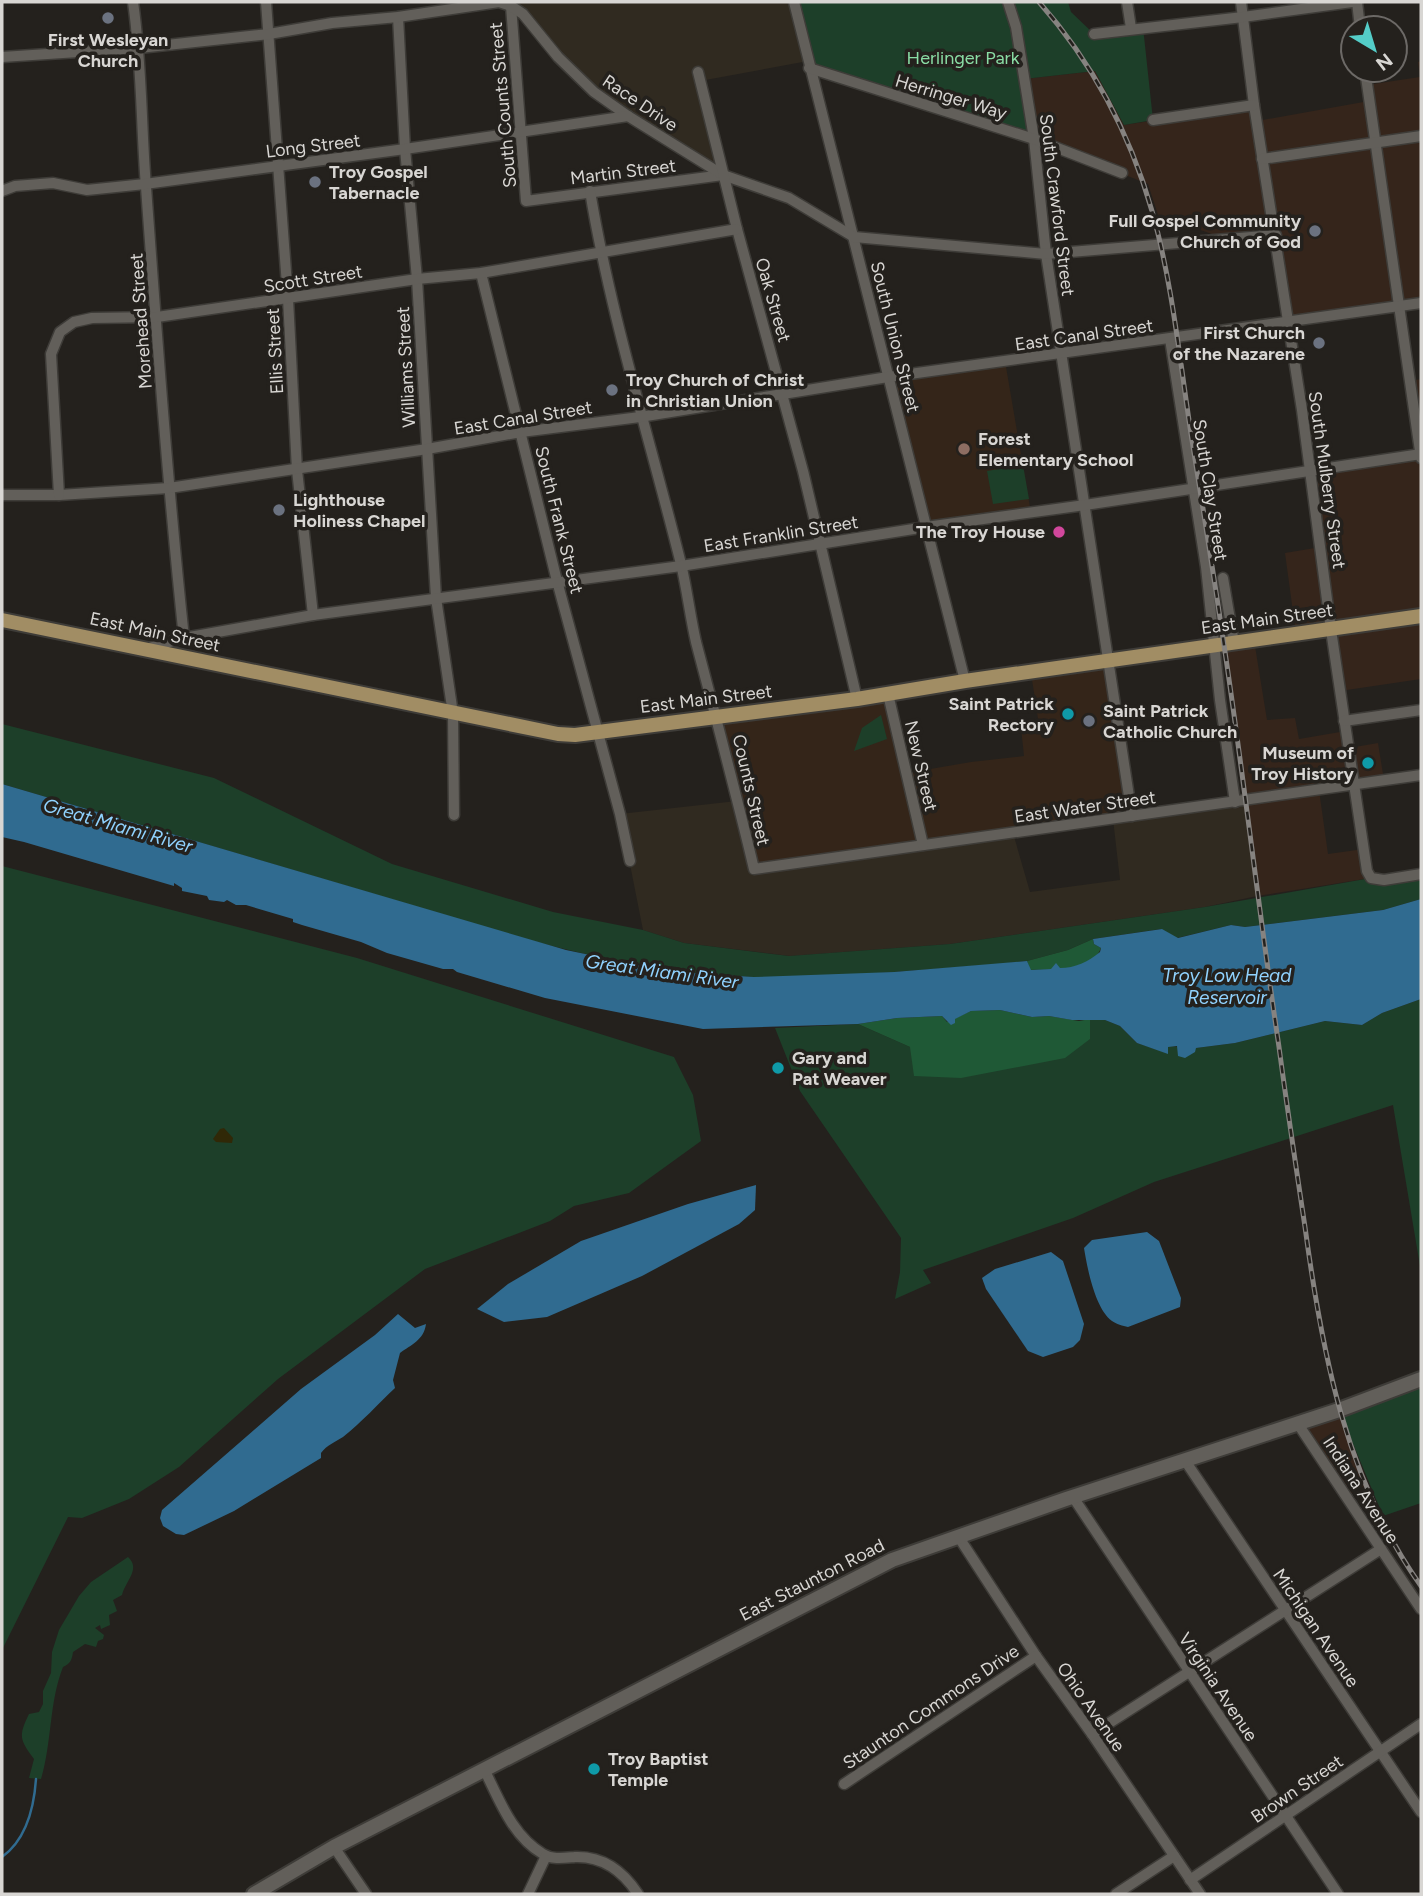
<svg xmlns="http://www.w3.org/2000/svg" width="1423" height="1896" font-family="Figtree,sans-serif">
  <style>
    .commercial { fill: #35251b }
    .built { fill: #302a20 }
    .education { fill: #342519 }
    .green { fill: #1d3f29 }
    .forest { fill: #1f5936 }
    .sand { fill: #302807 }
    .water { fill: #306b90 }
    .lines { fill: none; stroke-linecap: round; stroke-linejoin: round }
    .stream { stroke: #306b90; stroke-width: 2.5 }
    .street-casing { stroke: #3e3c38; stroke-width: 13 }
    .secondary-casing { stroke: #3e3c38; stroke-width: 18 }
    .primary-casing { stroke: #3e3c38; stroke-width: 18 }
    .street { stroke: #625f5a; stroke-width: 10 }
    .secondary { stroke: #625f5a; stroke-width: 14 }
    .primary { stroke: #a18d64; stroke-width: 14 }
    .rail-casing { stroke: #868380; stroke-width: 5 }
    .rail { stroke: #24211d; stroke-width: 2.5; stroke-dasharray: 8; stroke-linecap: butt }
    .worship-dot { fill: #6b7280; stroke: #24211d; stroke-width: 2.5 }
    .education-dot { fill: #8d6e63; stroke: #24211d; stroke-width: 2.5 }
    .hotel-dot { fill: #d1479c; stroke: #24211d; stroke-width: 2.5 }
    .culture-dot { fill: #0f9aa8; stroke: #24211d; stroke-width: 2.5 }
    .labels { text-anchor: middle; stroke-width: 7; stroke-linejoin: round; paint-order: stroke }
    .poi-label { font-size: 18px; font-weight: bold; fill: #d8d6d3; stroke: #24211d; text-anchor: start }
    .park-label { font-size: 18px; fill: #8adda5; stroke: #24211d }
    .street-label { font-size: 18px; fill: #d8d6d3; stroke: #24211d }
    .water-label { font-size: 19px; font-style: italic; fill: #90d2fe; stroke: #24211d }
  </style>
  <rect width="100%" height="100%" fill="#24211d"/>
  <g class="commercial">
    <path d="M1421,61V303L1289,320L1276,235L1226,239L1158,215L1148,184L1034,139L1024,79L1095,71L1124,125L1254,105L1257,121L1369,101L1367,85L1420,77L1418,62Z"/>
    <path d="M1421,379V679L1340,691L1331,630L1296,634L1285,553L1321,547L1311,471L1420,454L1410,381Z"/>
    <path d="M1254,640L1267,720L1295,718L1299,739L1346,731L1349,748L1378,743L1384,780L1319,790L1328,854L1364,849L1371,878L1257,896L1224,644Z"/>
    <path d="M1339,1410L1368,1484L1346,1496L1298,1424Z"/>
  </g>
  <g class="built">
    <path d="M499,2H794L808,61L700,81L723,175L594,92L523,14Z"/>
    <path d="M737,801L1013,833L1030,892L1120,880L1113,819L1245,801L1257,896L1205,907L950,944L790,956L684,943L643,930L620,814Z"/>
  </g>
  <g class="education">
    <path d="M1005,361L1031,513L926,527L888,377Z"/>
    <path d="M1110,662L1132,816L754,869L718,717L888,694L907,773L971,762L1024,756L1021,728L1039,725L1031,673Z"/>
  </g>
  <g class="green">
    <path d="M794,2H1068L1071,12L1094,34L1143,27L1153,120L1124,125L1095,71L1024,79L1034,139L809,68Z"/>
    <path d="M1023,465L1029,499L993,504L987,471Z"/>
    <path d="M881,715L887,739L854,751L862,728Z"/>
    <path d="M2,724L214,778L392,864L553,912L643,930L684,943L789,956L950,944L1205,907L1371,878L1421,874V899L1383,910L1245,927L1231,925L1177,938L1161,929L1093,939L1068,950L1027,961L1000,964C911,970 816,981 728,976C662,971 597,958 533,941L2,784Z"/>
    <path d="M2,866L357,958L674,1057L693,1095L701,1141L629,1193L574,1206L550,1221L425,1269L278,1379L179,1467L129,1499L82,1518L68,1517L2,1650Z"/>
    <path d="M1421,999V1272L1393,1105L1154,1182L1073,1218L923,1270L931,1283L895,1299L900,1272L901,1238L800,1091L775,1028L858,1024L910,1047L1090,1039V1019L1105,1020L1120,1026L1137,1043L1167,1053L1168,1046L1196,1048L1235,1043L1325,1021L1362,1025L1382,1013Z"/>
    <path d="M1421,1379V1503L1383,1516L1339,1410Z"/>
    <path d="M128,1557C141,1569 126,1580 122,1595L113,1600L117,1611L109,1615L110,1625L101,1629L100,1625L95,1628L104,1635L103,1639L98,1641L96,1647L85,1644L73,1652C72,1660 70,1664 63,1667C49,1702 52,1743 41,1779L29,1778L34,1759C20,1740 18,1736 29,1714L39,1712L43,1704V1691L51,1673L52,1652L59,1630L79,1596L91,1582Z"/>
  </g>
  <g class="forest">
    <path d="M1093,939L1094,944L1101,948C1092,972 1051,969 1030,970L1027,961L1068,950Z"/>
    <path d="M1000,1010L1032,1017L1049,1016L1079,1021L1090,1019V1039L1065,1058L961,1078L914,1076L910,1047L858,1024L897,1018L942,1016L947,1022L971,1011Z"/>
  </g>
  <path class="sand" d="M224,1128L233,1138L232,1143L216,1142L213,1139L220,1129Z"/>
  <g class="water">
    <path d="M2,784L566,950L648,967L703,974L754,977L894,972L1027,961L1031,970L1051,969L1056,963L1060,968C1075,968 1088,962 1100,952L1101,948L1094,944L1093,939L1162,929L1178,938L1231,925L1245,927L1383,910L1421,899V999L1382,1013L1362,1025L1325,1021L1235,1043L1196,1048L1195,1052L1185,1058L1178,1056L1177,1046L1168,1047V1054L1137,1043L1120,1026L1105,1020H1072L1049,1016L1032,1017L1000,1010L971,1011L955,1019V1023L951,1025L942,1016L897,1018L858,1024L703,1029L545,998L457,972L453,969H443L387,953L361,942L302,925L293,922V919L246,905H236L227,900L224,902L209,900L207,896L182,891V888L174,883V886L24,842L2,837Z"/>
    <path d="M756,1185L755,1210L739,1224L642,1276L547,1317L504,1322L477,1309L508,1284L581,1241L688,1204Z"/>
    <path d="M1147,1232L1159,1241L1181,1298L1180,1307L1128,1327C1123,1326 1116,1324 1112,1321C1095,1309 1087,1267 1084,1248L1092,1240Z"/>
    <path d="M1051,1252L1063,1261L1084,1324L1080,1340L1073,1347L1043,1357L1028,1351L986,1289L982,1278L995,1269Z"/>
    <path d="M398,1314L415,1328L426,1324C424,1340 411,1345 400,1353L393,1380L395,1388C378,1404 362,1422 343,1437C335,1442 327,1445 321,1453V1458L234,1511L184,1535L176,1534L163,1526L160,1518L162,1510L301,1389L375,1335Z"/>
  </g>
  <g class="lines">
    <path class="stream" d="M2,1857C27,1839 34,1808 36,1779"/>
    <g class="street-casing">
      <g id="street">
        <path d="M133,2C142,64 141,125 146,187C157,338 168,488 184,638"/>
        <path d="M266,2L288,299L297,470L313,615"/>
        <path d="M794,2L965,681"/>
        <path d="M1008,2L1016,27L1034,139L1046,254L1132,816"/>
        <path d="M1127,2L1131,28"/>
        <path d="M1241,2L1254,105L1302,410L1331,630L1367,871L1371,878L1384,880L1421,874"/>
        <path d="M1357,2L1360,28"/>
        <path d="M511,6L526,201L723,175"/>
        <path d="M398,17L405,149L417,279L436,598L453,714L454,815"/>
        <path d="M1094,34L1243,17L1352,2"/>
        <path d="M2,57L139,48L269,34L332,23L398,17L499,2L511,6L523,14L558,57L594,92L628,116L723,175L789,198L854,237L1046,254L1276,235"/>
        <path d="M809,68L1034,139L1122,173"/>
        <path d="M1365,70L1421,458"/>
        <path d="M698,72L737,229L803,471L857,699"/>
        <path d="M1153,120L1254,105"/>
        <path d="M1262,159L1421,136"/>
        <path d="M2,191L15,186L53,183L87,190L145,184L405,149L628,116"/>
        <path d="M590,191C611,318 650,439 681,564C687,589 690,616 696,642C716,718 736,793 754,869L1421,775"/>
        <path d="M481,273L557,581L620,814L630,861"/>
        <path d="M1170,339L1206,567L1220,700L1235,802"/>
        <path d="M2,495H59L169,488L427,449L521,432L640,417L888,377L1421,303"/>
        <path d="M59,495L51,354L60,332L74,322L92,318L157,317L417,279L481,273L737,229"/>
        <path d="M1223,578L1234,643"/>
        <path d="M149,648L184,638L313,615L681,566L926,527L1085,505L1421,454"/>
        <path d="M888,694L923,845"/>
        <path d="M1344,721L1421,710"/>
        <path d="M1298,1424L1421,1609"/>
        <path d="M1186,1462L1421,1812"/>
        <path d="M1073,1497L1338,1894"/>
        <path d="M958,1536L1036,1656L1092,1734L1200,1894"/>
        <path d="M1092,1734L1381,1549"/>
        <path d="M484,1769C499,1799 512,1836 543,1854C552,1860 564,1858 575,1857C603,1856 623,1871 638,1894"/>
        <path d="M844,1784L1036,1656"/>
        <path d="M334,1847L366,1894"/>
        <path d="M1190,1880L1421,1724"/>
        <path d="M528,1894L546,1856"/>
        <path d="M1116,1894L1174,1856"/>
      </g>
    </g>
    <g class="secondary-casing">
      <path id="secondary" d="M254,1894L334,1847L892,1560L1066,1499L1339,1410L1421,1379"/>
    </g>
    <g class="primary-casing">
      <path id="primary" d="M2,620L558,734L575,735L857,699L965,681L1421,616"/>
    </g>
    <use href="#street" class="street"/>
    <use href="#secondary" class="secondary"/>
    <use href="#primary" class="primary"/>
    <g class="rail-casing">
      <path id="rail" d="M1039,2C1092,62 1130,134 1152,211C1173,285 1180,364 1192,440C1203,508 1214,576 1224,645C1244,778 1259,913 1279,1047C1287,1107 1296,1167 1305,1227C1322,1353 1346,1481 1421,1586"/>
    </g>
    <use href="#rail" class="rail"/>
  </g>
  <g class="worship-dot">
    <circle cx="108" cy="18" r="7"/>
    <circle cx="315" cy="182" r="7"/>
    <circle cx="1315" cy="231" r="7"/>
    <circle cx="1319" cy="343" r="7"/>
    <circle cx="612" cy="390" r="7"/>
    <circle cx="279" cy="510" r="7"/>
    <circle cx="1089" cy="721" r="7"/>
  </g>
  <circle class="education-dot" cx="964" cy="449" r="7"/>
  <circle class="hotel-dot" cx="1059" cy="532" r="7"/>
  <g class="culture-dot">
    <circle cx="1068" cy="714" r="7"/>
    <circle cx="1368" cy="763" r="7"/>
    <circle cx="778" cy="1068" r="7"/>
    <circle cx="594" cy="1769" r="7"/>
  </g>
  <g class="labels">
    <g class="poi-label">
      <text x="108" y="46" text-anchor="middle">First Wesleyan<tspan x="108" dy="21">Church</tspan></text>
      <text x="329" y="178">Troy Gospel<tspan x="329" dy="21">Tabernacle</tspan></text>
      <text x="1301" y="227" text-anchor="end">Full Gospel Community<tspan x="1301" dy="21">Church of God</tspan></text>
      <text x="1305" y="339" text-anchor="end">First Church<tspan x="1305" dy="21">of the Nazarene</tspan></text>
      <text x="626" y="386">Troy Church of Christ<tspan x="626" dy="21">in Christian Union</tspan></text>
      <text x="978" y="445">Forest<tspan x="978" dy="21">Elementary School</tspan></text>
      <text x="293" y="506">Lighthouse<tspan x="293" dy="21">Holiness Chapel</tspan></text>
      <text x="1045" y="538" text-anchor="end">The Troy House</text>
      <text x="1054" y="710" text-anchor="end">Saint Patrick<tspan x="1054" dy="21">Rectory</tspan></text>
      <text x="1103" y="717">Saint Patrick<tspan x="1103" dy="21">Catholic Church</tspan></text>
      <text x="1354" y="759" text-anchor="end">Museum of<tspan x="1354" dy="21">Troy History</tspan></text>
      <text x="792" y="1064">Gary and<tspan x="792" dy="21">Pat Weaver</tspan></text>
      <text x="608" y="1765">Troy Baptist<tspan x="608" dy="21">Temple</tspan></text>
    </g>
    <g class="park-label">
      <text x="963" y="64">Herlinger Park</text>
    </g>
    <g class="street-label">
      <text transform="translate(951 97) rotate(17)" y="6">Herringer Way</text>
      <text transform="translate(640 103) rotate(34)" y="6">Race Drive</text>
      <text transform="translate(503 105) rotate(-95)" y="6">South Counts Street</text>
      <text transform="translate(313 146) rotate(-7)" y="6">Long Street</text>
      <text transform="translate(623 172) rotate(-7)" y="6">Martin Street</text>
      <text transform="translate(1057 205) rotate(83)" y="6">South Crawford Street</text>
      <text transform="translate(313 279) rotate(-9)" y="6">Scott Street</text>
      <text transform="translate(773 300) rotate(74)" y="6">Oak Street</text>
      <text transform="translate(141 321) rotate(-94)" y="6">Morehead Street</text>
      <text transform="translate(1084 335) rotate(-8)" y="6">East Canal Street</text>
      <text transform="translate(895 337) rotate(76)" y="6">South Union Street</text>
      <text transform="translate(275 351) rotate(-93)" y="6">Ellis Street</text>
      <text transform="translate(406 367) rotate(-93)" y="6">Williams Street</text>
      <text transform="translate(523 418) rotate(-9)" y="6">East Canal Street</text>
      <text transform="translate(1327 480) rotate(82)" y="6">South Mulberry Street</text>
      <text transform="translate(1210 490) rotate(81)" y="6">South Clay Street</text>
      <text transform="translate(559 520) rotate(76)" y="6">South Frank Street</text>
      <text transform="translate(781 534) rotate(-9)" y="6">East Franklin Street</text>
      <text transform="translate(1267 619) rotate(-8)" y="6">East Main Street</text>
      <text transform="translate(155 632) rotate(12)" y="6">East Main Street</text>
      <text transform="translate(706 699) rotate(-7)" y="6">East Main Street</text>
      <text transform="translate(921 766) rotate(77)" y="6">New Street</text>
      <text transform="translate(751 790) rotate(77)" y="6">Counts Street</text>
      <text transform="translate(1085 807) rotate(-8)" y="6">East Water Street</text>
      <text transform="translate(1361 1490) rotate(57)" y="6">Indiana Avenue</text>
      <text transform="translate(812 1580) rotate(-27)" y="6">East Staunton Road</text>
      <text transform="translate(1316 1628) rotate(56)" y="6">Michigan Avenue</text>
      <text transform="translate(1218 1687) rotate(56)" y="6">Virginia Avenue</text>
      <text transform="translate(931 1707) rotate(-34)" y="6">Staunton Commons Drive</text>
      <text transform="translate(1091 1707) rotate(55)" y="6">Ohio Avenue</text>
      <text transform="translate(1297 1789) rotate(-34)" y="6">Brown Street</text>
    </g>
    <g class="water-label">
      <text transform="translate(118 825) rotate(16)" y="7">Great Miami River</text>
      <text transform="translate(662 971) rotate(8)" y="7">Great Miami River</text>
      <text x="1227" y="982">Troy Low Head<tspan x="1227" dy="22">Reservoir</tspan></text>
    </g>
  </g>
  <rect width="1423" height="1896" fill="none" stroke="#d8d6d3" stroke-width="7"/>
  <g transform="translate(1374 49) rotate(142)"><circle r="33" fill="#24211d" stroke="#6c6966" stroke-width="2"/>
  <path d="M0-5L12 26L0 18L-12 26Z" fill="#54cdc8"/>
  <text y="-10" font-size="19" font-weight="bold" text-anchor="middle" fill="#d8d6d3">N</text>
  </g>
</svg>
